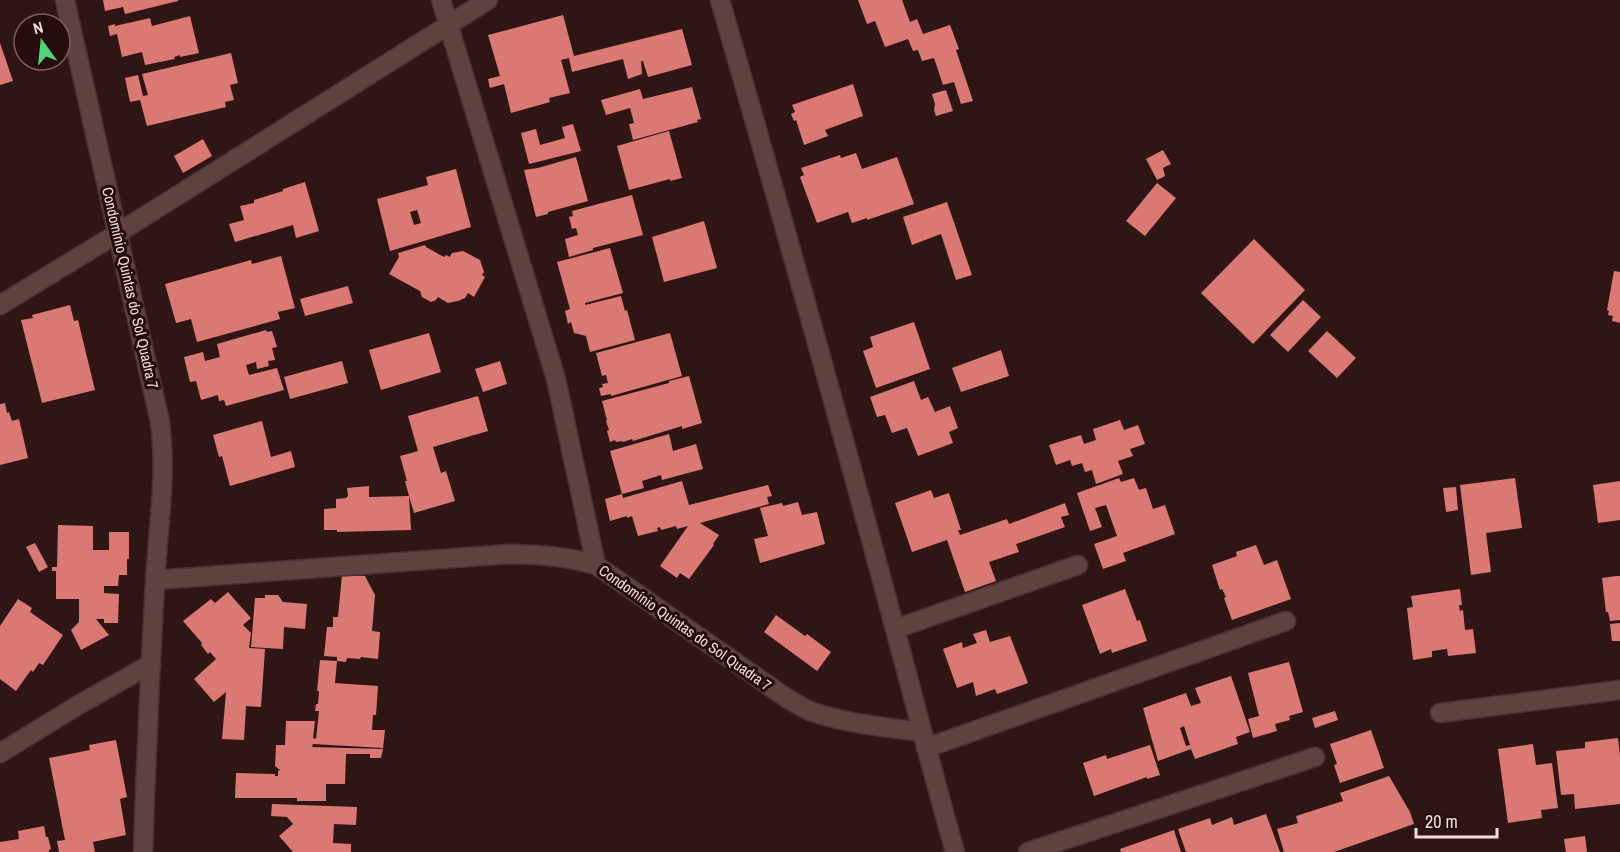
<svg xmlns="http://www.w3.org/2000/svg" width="1620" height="852" font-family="'Archivo Narrow',sans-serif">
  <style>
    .building { fill: #da7973; fill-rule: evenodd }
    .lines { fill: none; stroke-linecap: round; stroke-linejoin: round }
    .street-casing { stroke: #453332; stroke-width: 21 }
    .street { stroke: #5e423f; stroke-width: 18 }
    .labels { text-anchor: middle; stroke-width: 6; stroke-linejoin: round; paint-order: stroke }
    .street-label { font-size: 15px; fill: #f1dfdd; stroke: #240d0c }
  </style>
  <rect width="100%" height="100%" fill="#2f1615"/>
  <g class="building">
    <path d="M103,0H178V1L125,14L123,7L105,11Z"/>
    <path d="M858,0H902L910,22L917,19L923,34L950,25L959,49L956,50L973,101L961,104L954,82L943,85L934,58L922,61L918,50L913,51L908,39L885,47L875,21L867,24Z"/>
    <path d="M563,15L574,56L682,29L692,65L648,77L643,61H641L642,74L628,79L623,59L572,72L569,58L561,60L570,93L549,98L550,102L511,113L504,84L490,88L488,79L500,76L488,35Z"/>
    <path d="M190,16L199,53L180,57V55L174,57L175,59L145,65L142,52L122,57L117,34L110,36L108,26L115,24V26L150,18L152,26Z"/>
    <path d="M0,43L13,81L0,85Z"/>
    <path d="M231,53L238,83L230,85L234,100L225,102L226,107L147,126L140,100L130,102L125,78L138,75L143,96L148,95L142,74Z"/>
    <path d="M853,84L863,116L825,130L828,136L804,145L796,120L794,121L791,114L795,112L792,105Z"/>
    <path d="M692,87L701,119L697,120L698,122L633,140L629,124L634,123L630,108L606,115L601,100L640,89L643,99Z"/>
    <path d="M946,90L953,111L936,116L934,110L935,104L932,94Z"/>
    <path d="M573,124L581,151L529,164L521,133L536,129L540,145L565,138L562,127Z"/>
    <path d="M669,131L682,178L670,181V179L629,190L617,146Z"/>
    <path d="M203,139L212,156L183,173L174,156Z"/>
    <path d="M1163,150L1171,164L1163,168L1165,176L1157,180L1146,159Z"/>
    <path d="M856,153L862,169L897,157L914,204L867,220V218L852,223L848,212L817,223L800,177L804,175L801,168L840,155L841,158Z"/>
    <path d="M576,157L588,201L548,212V214L536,217L524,170L538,168Z"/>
    <path d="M456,169L471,227L390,251L377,199L428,185L426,177ZM417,210L421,223L414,225L410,212Z"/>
    <path d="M305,182L319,231L296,238L293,225L235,242L229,224L244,220L240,206L254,203V200L283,191V189Z"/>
    <path d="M1157,183L1176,198L1145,236L1126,221Z"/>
    <path d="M632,195L643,235L593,248V250L569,257L565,239L578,235L576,228L572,229L569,217L573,216L572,211Z"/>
    <path d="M947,202L972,275L956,280L941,234L912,245L903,217Z"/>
    <path d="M704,221L717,268L664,282L652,237Z"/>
    <path d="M1254,239L1305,290L1253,344L1201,293Z"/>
    <path d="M425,245L426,247L444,257L446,255L450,257L452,253L463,251L480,260L484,272L482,275L485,277L474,297L468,293L465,298L458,301L448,303L438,297L436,300L431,302L422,297L420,291L389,274L399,257L398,253Z"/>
    <path d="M610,248L623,293L585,303V305L621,296L625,311L627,310L635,340L590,352L586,336L574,333L571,322L568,324L565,311L570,309L557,262Z"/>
    <path d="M281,256L295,308L278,312L280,319L197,342L191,319L176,323L165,284L251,260L252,264Z"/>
    <path d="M1614,271L1620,272V323L1612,321L1613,316L1608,315L1609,311L1607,310Z"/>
    <path d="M348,286L353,303L305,316L300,299Z"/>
    <path d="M1303,300L1321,317L1288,352L1270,335Z"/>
    <path d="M70,305L74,321L78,320L95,390L42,403L21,320L33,318L32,315Z"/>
    <path d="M914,322L930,369L876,388L863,351L873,347L870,337Z"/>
    <path d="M266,330L267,332L272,331L277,347L272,348L275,360L268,361L269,366L257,369L256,362L246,365L249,375L277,368L284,390L226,406L224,400L219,401L218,395L201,400L196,381L190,382L184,357L203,352L205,361L220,357L217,344Z"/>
    <path d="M1327,331L1356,358L1337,378L1308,351Z"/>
    <path d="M429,333L441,372L381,390L369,350Z"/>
    <path d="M670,333L682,376L611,396V394L601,396L599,388L603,387L602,384L608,383L606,375L602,376L596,353Z"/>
    <path d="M1001,350L1009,376L961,392L952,368Z"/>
    <path d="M342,361L348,383L290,399L284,377Z"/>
    <path d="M500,361L507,384L483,392L475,369Z"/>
    <path d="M689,376L702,423L682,429V426L633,441L632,439L623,442L622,441L616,442L615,440L610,442L607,431L609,430L606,421L607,420L602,401L669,383V381Z"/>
    <path d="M914,381L921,400L928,397L935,412L950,406L958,428L949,432L953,443L918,456L907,428L892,433L885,415L877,417L870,397Z"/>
    <path d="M478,396L488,431L433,447L441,473L446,471L455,501L414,513L409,496L411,530L337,532V530H324V509L336,508V499L346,498L348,496L347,488L369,486V497L409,496L405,481H407L400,456L418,451L408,416Z"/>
    <path d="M5,403L7,413L9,412L12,421L19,419L28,458L0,465V404Z"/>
    <path d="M1120,420L1124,430L1138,425L1145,444L1130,449L1133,456L1118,461L1123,474L1096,484L1092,470L1085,472L1082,463L1072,466L1070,460L1056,465L1049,445L1081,435L1084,444L1096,440L1093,429Z"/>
    <path d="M262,421L271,457L291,451L295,467L230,486L222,456L219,457L213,435Z"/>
    <path d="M669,434L673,451L696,444L703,469L662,480L661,475L642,481L644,488L622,494L610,451Z"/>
    <path d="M1119,478L1121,482L1134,478L1139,490L1146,488L1153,509L1165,505L1175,534L1123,553L1126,561L1103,569L1094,544L1117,536L1116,533L1106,505L1095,508L1102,527L1090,531L1077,493Z"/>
    <path d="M1515,478L1522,528L1486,533L1491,572L1471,575L1460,485Z"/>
    <path d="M682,481L689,505L768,485L772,496L767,497L769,504L700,523L719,535L713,544L714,545L689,579L680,573L677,578L660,566L688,526L677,529L676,526L661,530L660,527L657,528L658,531L638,536L632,516L627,518V516L610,521L605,499L622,494L623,498Z"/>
    <path d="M1620,481V520L1598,523L1593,485Z"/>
    <path d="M1456,487L1458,510L1446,512L1443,488Z"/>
    <path d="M931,490L934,498L949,493L961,530H958L960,535L1007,519L1009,524L1065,503L1069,515L1061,517L1065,527L1016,544L1019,552L989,562L996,581L965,592L947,540L912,552L895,503Z"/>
    <path d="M798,502L802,515L817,512L825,544L760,563L754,539L768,536L760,508L782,503L783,506Z"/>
    <path d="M58,525L93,526V550H109V532H129V559H127V575H119L118,586H104V593L119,594L118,623H104V619H96L109,635L81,650L71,630L79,622V599H56V571H52V567H57Z"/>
    <path d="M35,543L48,567L39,572L26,547Z"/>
    <path d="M1256,545L1264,565L1277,560L1291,599L1232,620L1224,598L1226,597L1222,589L1220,590L1212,565L1237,556L1236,552Z"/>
    <path d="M342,575L365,576L375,595L372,631L380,632L378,659L361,657L360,659L347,658L346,662L337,661V657L324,656L327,627H333V617H338Z"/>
    <path d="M1616,576H1620V620L1610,621L1608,612H1606L1602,578Z"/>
    <path d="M1125,589L1137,621L1140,620L1147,641L1112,653L1111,649L1100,654L1082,605Z"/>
    <path d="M1460,589L1462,605H1459L1460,611L1463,610L1465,630L1473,629L1476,653L1448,656L1447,649L1432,651V657L1413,660L1407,608L1413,607L1411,596Z"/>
    <path d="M228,592L251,618L243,625L251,633L249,648L265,649L261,707L246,706L244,740L222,739L226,692L214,702L194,679L216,659L210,652L208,654L201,645L202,643L183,621L211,599L215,603Z"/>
    <path d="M265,595H278L283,602L307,604L305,629L284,627L283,649L251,647L255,598H265Z"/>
    <path d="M18,599L32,608L30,612L63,635L43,665L39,663L33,672L31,670L16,691L0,679V626Z"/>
    <path d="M776,615L805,636L807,634L831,652L817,671L764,632Z"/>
    <path d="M1620,623V641H1612L1610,624Z"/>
    <path d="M986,630L990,642L1010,636L1028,683L997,694L995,689L976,696L973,682L957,688L943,649L962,642L963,648L977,643L973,634Z"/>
    <path d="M320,660L337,661L335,683L378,686L376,715H373L372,730H385L383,748L313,744L312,747L383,749L381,758H370V754H346L345,784H326V801H297V798H235L236,773L275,774V776H278V771L280,770L275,766L276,745H285L286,721H315L313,738L316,739L319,711H315L316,704H318L319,691H317Z"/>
    <path d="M1289,662L1303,712L1289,716L1290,720L1275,724L1277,731L1253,738L1248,719L1259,716L1248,673Z"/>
    <path d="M1231,676L1250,732L1236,737L1238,744L1195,759L1191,749L1158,761L1143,708L1186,693L1191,706L1201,703L1195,688ZM1184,726L1190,745L1186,746L1180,728Z"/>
    <path d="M1335,711L1338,720L1315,728L1312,718Z"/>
    <path d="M1371,730L1384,768L1340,783L1334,765L1337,764L1330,744Z"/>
    <path d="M1618,738L1620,755V804L1575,809L1574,794L1561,795L1556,751L1585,748V742Z"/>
    <path d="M116,740L127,797L120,799L126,835L93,842L95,852H59L57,841L65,840L49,758L90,750L89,745Z"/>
    <path d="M1533,744L1536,765L1552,763L1558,808L1541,810L1542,818L1508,823L1498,749Z"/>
    <path d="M1150,745L1160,775L1147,779V777L1094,796L1083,763L1106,755L1107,759Z"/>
    <path d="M1389,776L1410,812L1414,824L1334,852H1284L1277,829L1298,823L1296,816L1343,801L1340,793Z"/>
    <path d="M272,804L357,807L356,825L334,824L333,843L351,844V852H293L279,836L293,824L287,817L271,816Z"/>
    <path d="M1266,814L1280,852H1186L1178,829L1210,818L1212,825L1232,817L1234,825Z"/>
    <path d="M44,826L46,837H48L51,849L49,850V852H0V842L19,839L18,831Z"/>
    <path d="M1174,830L1181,852H1121L1120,849Z"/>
    <path d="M1585,836L1587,852H1566L1564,839Z"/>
  </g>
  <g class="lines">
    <g class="street-casing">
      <g id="street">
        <path d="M65,0L160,422C167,475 158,529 155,582C150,672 146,762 143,852"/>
        <path d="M441,0L556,379L596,565"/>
        <path d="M720,0C780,209 839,419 895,629C915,703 934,778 955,852"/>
        <path d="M0,305L118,233L488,0"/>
        <path d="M155,580L510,554C542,555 565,556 596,565L788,699C796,703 804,709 813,712C848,724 885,727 921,732"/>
        <path d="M895,629L1078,565"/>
        <path d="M1440,713L1620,690"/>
        <path d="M926,748L1286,621"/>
        <path d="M0,753L80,704L151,664"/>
        <path d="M1028,852L1315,757"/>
      </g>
    </g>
    <use href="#street" class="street"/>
  </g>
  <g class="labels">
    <g class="street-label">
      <text transform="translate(130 288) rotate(77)" y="5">Condomínio Quintas do Sol Quadra 7</text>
      <text transform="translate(685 628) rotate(35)" y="5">Condomínio Quintas do Sol Quadra 7</text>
    </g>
  </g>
  <g transform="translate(42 42) rotate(345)"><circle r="28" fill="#240d0c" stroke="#766160" stroke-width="1.5"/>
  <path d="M0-4.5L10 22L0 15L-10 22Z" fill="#4ed675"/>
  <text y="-9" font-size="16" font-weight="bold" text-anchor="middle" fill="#f1dfdd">N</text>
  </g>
  <path d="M1416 828v9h81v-9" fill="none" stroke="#f1dfdd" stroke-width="3"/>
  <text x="1425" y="828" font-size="18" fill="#f1dfdd" stroke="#240d0c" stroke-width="4.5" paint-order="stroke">20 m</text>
</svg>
